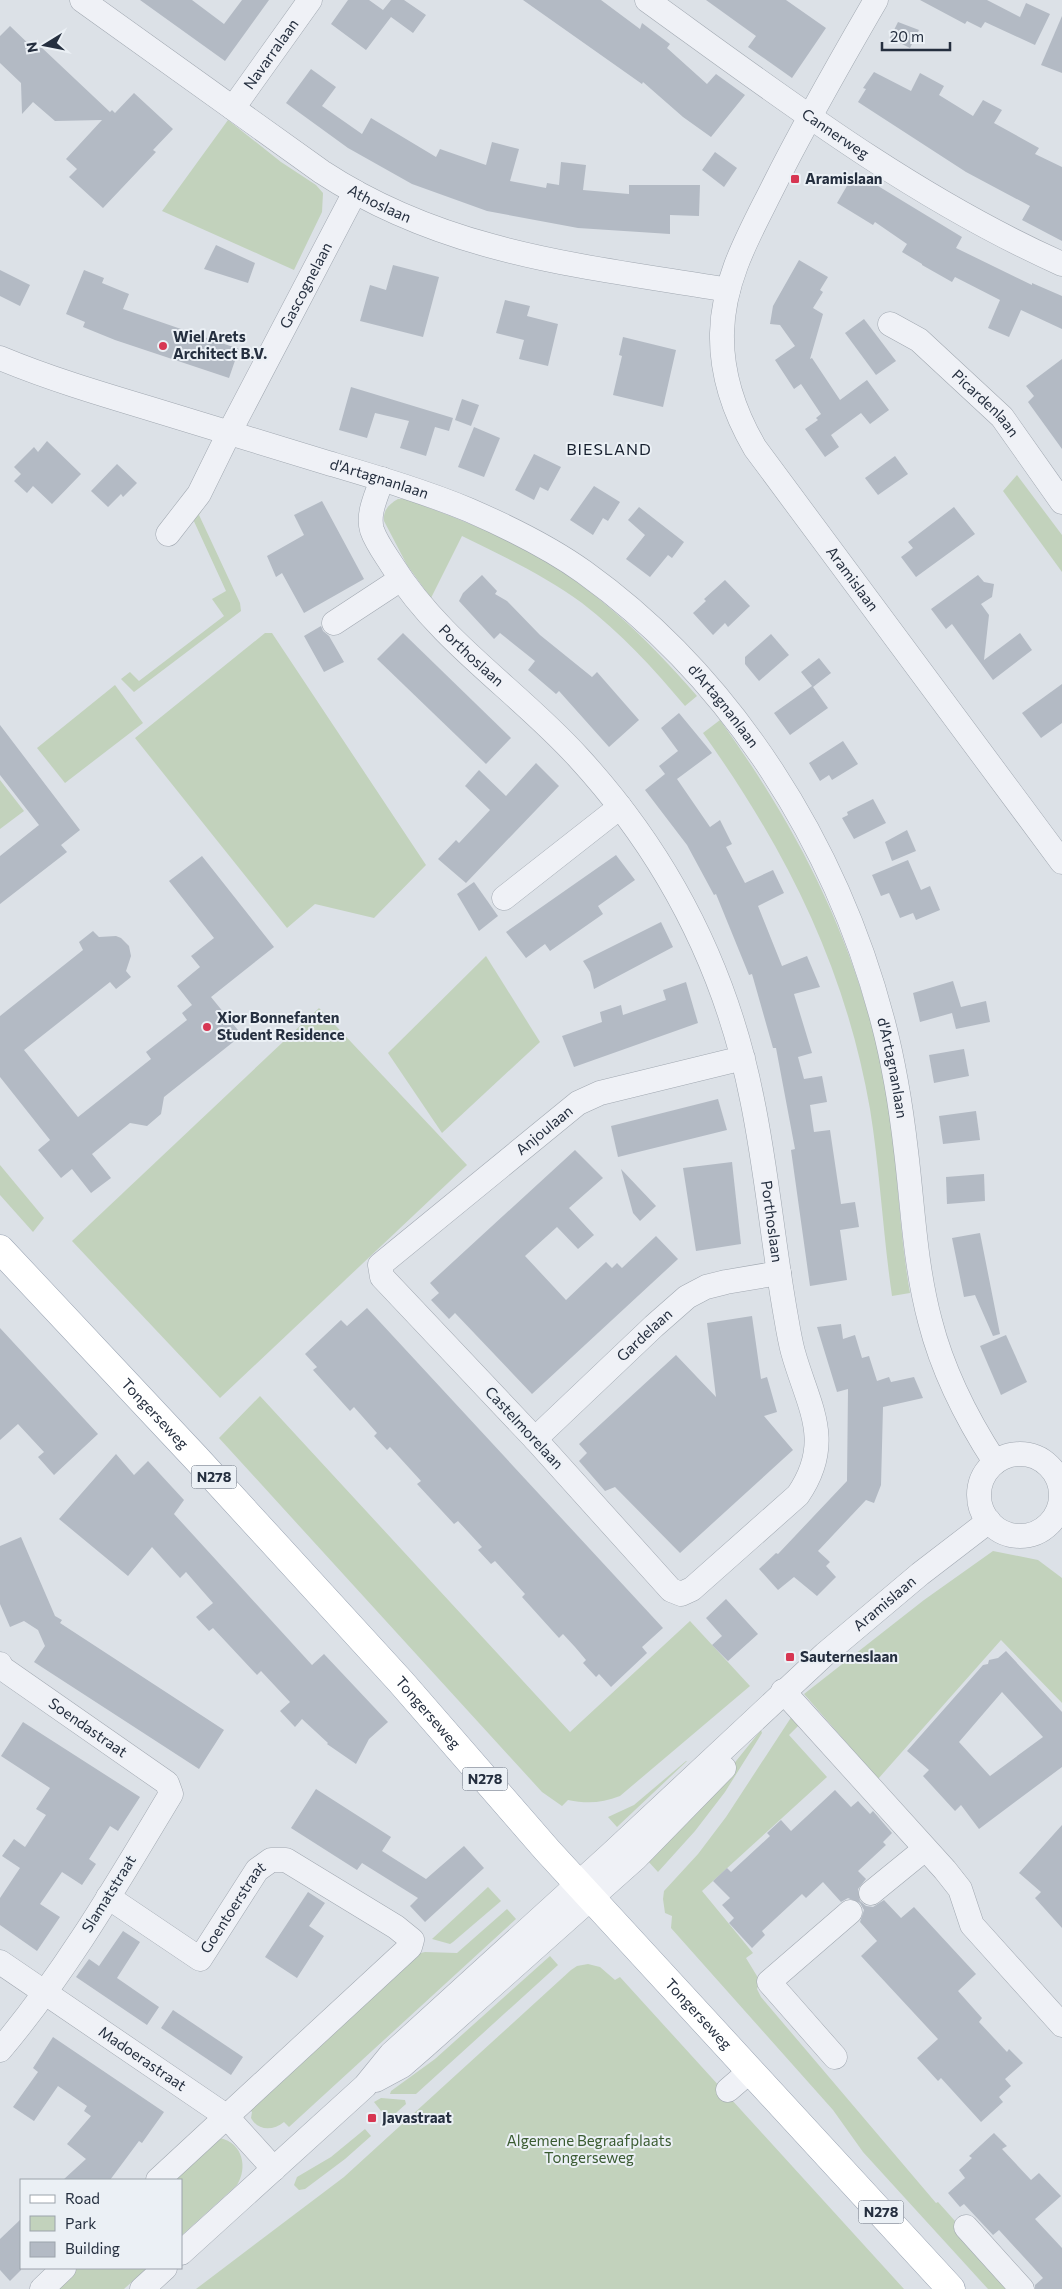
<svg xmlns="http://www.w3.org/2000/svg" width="1062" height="2289" font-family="Commissioner,sans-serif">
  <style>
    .green { fill: #c2d2bc }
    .building { fill: #b3bac4; fill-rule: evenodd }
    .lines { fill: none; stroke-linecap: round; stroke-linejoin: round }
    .minor-casing { stroke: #a1a8b1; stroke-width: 25 }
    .major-casing { stroke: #9ba5b4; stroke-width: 29 }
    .minor { stroke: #eff1f6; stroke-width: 24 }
    .major { stroke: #fff; stroke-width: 28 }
    .poi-dot { fill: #d73652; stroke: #ebf0f5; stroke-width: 2 }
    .labels { text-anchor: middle; stroke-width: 4; stroke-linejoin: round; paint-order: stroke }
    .shield { fill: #ebf0f5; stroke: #606976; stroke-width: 1 }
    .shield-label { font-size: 14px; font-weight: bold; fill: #252f3f }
    .street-label { font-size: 15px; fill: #252f3f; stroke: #ebf0f5 }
    .poi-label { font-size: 15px; font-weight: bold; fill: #252f3f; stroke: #ebf0f5; text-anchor: start }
    .park-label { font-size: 15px; fill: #3a5b31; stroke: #ebf0f5 }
    .neighbourhood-label { font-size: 16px; letter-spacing: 1px; fill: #17202f; stroke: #ebf0f5 }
  </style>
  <rect width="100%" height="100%" fill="#dce1e7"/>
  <g class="green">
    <path d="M228,120L281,162L316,185L323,193L322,212L294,270L162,211Z"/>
    <path d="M1017,475L1062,535V572L1003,491Z"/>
    <path d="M398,499H405C443,513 481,527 517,545C589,582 645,636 697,696L685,706C653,668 621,633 582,603C545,576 503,556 462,536L431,598L407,565L384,521C383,510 389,504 398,499Z"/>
    <path d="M207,502L199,515L240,603L241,611L134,692L121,679L130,672L139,681L224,616L212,599L226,591L192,517Z"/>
    <path d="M265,633H272L426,865L374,918L315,904L287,928L135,738Z"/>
    <path d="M115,685L143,723L65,783L37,748Z"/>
    <path d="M720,720C799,830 854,938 883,1072C898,1145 897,1220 910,1293L892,1296C883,1234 880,1171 870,1109C845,966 786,850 703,733Z"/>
    <path d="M0,780L24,811L0,829Z"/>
    <path d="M486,956L540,1042L442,1133L388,1053Z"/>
    <path d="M319,1008L467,1165L220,1398L72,1241Z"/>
    <path d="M0,1165L44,1218L33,1232L0,1195Z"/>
    <path d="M260,1396L570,1732L690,1621L750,1686L620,1796C602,1803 587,1804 568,1800L562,1806L542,1792L219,1438Z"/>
    <path d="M993,1551L1038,1560L1062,1578V1703L1001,1640L878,1779L804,1694L924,1600Z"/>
    <path d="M792,1716L800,1724L789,1735L827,1777L702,1891L753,1953L746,1958L760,1981L757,1989L761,1997L936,2203L938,2202L1016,2289H988L863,2152L833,2110L671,1928L672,1916L665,1913L663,1899L664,1891L698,1854L726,1817Z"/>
    <path d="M761,1730L762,1733L725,1792L695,1831L658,1872L647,1860L716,1786Z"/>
    <path d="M686,1761H687L617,1827L608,1817L634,1805Z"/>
    <path d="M488,1887L501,1901L453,1942L450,1944L432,1939Z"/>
    <path d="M507,1909L516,1919L289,2127L284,2122C273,2131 258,2131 251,2118L252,2112L248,2108L416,1954L425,1952L457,1953Z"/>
    <path d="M550,1956L558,1965L416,2094H390L391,2091L435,2059Z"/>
    <path d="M588,1964L600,1967L615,1980L620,1977L904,2289H196L344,2177L571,1970L577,1966Z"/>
    <path d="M381,2098L405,2100L406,2104L388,2120L374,2102Z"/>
    <path d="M365,2129L371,2136L345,2159L305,2189L299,2190L294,2185L297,2177L331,2157Z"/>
    <path d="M220,2138C243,2143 248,2168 237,2185L181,2236V2180H170Z"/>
    <path d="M77,2268H147L124,2289H54Z"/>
  </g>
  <g class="building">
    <path d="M140,0H192L224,24L242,0H269L225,61Z"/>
    <path d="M348,0H369L383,10L391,0H404L426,15L413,33L391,17L366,50L331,24Z"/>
    <path d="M523,0H601L640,29L642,23L670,44L667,48L707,84L716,74L745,95L711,137L683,117L643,82L642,84Z"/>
    <path d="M706,0H786L826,28L792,78L748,47L756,36Z"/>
    <path d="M920,0H987L1020,17L1026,3L1050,14L1035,45L985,22L981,28L967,21L965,24Z"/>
    <path d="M1062,16V73L1041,65Z"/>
    <path d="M898,22L919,30L910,48L890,38Z"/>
    <path d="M10,26L36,51L40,46L110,112L112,110L115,113L134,93L173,129L153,150L156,152L103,208L69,177L77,169L66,159L102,120L55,121L33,102L22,114L21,83L0,63V36Z"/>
    <path d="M311,69L336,87L322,106L362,134L371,118L436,157L440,149L486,165L492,142L519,149L510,181L546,188L547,183L559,185L561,162L586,165L583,190L629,194V185H700L699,216L670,215V234L578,228L487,211L412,184L348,148L286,103Z"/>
    <path d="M874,72L911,91L920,73L944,86L939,95L973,116L983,100L1002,110L994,123L1039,148L1035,154L1062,167V241L1022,220L1030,206L966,172L858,102L866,89L863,88Z"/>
    <path d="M715,152L737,168L724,187L702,170Z"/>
    <path d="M855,172L962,237L956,248L1032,285V283L1062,296V329L1021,310L1009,337L988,328L1000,300L955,277L952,282L922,265V264L902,252L907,244L875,222L873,225L837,203Z"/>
    <path d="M216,245L255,263L248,283L204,269Z"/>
    <path d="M799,260L828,277L820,290L823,292L813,308L823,314L810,359L812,358L840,400L867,380L889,410L870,424L861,413L831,435L839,447L825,457L805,429L818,420L816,418L821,414L801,384L794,389L775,360L795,346L780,325L770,324L773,306Z"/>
    <path d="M393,265L439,277L423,337L360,321L370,285L386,290Z"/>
    <path d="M0,270L30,285L20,306L0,296Z"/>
    <path d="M84,270L104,278L102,283L129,294L123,309L239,349L229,378L115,340L83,327L85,322L66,314Z"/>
    <path d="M505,300L530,306L527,316L558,324L548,366L519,359L524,340L496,333Z"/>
    <path d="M864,319L896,361L876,375L845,333Z"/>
    <path d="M623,337L676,350L663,407L613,395L622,356L619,355Z"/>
    <path d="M1062,359V449L1028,402L1034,396L1026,386Z"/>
    <path d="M351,387L453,418L449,431L435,427L426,456L400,448L409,421L375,413L367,438L339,430Z"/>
    <path d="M462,399L479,405L471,426L455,420Z"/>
    <path d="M474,427L500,438L484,477L458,467Z"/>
    <path d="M47,441L81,474L52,504L33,486L27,493L14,481L21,474L14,467L34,447L38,452Z"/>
    <path d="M534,454L561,467L548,491L540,487L534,500L515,490Z"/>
    <path d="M895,456L908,474L878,495L865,478Z"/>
    <path d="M117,464L137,483L123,497L121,494L108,507L91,491Z"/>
    <path d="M594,486L620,502L608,521L603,518L593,535L570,520Z"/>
    <path d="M322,501L364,579L304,613L282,573L276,577L267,556L304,535L294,515Z"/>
    <path d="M639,507L684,542L672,558L668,555L650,577L626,559L645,535L628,520Z"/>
    <path d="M954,507L975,534L916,577L901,557L913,548L908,542Z"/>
    <path d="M482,575L497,591L495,594L507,601L540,635L592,677L597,672L639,720L609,747L559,691L556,694L528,670L535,661L500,633L494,639L459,601L463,593Z"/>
    <path d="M978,575L984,582L994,584L992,597L981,604L989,615L984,660L1020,633L1032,650L993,680L952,624L946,629L931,609Z"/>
    <path d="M725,580L750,606L728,627L725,623L713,635L693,613L706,601L704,599Z"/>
    <path d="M321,626L323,631L329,636L344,662L324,672L304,636Z"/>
    <path d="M403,633L511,738L486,764L377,659Z"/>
    <path d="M771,634L789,655L759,681L745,664V657Z"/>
    <path d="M819,658L831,673L813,687L828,708L790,735L774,713L812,686L801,672Z"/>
    <path d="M1062,684V723L1041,738L1022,713Z"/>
    <path d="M679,713L712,753L677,779L710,827L720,820L732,844L726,847L745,883L773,870L784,893L758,906L782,966L807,956L820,987L794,994L812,1053L798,1057L804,1079L822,1076L827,1102L810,1105L814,1132L830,1130L841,1204L855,1202L859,1227L840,1230L847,1280L810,1286L791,1150L795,1149L776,1048H773L752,974L749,975L716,894L714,895L687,845L645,790L665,774L659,766L678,751L661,728Z"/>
    <path d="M0,725L80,830L61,845L67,852L0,904V856L39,825L0,775Z"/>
    <path d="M843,741L858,764L832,780L829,775L820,781L809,763Z"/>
    <path d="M536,763L559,786L466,883L438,859L456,840L459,843L490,810L465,786L479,770L506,796Z"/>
    <path d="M873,799L886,823L854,839L842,818L848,815L847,812Z"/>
    <path d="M907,830L916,851L892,861L885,842Z"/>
    <path d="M616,855L635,880L598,906L603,914L550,951L545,944L526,958L506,932Z"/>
    <path d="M202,856L274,947L211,997L242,1035L164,1097L161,1114L147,1126L130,1123L92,1154L111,1178L91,1193L72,1169L61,1178L38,1150L50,1140L0,1077V1016L83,950L79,942L93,931L99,937L116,936L121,938L129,946L131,956L126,971L131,977L116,989L110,982L24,1050L78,1117L151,1059L146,1052L187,1020L182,1013L192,1005L177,986L200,967L191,956L214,938L169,881Z"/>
    <path d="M908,860L921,890L930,886L940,910L916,920L913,913L900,918L889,893L881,896L872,875Z"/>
    <path d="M474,882L498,916L479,931L457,894Z"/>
    <path d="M661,922L673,947L594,989L590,972L583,961Z"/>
    <path d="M953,981L961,1007L986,1001L990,1022L956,1029L952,1013L920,1022L913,993Z"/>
    <path d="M686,982L698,1023L574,1067L562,1036L602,1022L600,1012L621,1005L623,1015L666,1000L663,990Z"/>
    <path d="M964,1049L969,1076L934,1083L929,1055Z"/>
    <path d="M718,1099L727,1130L618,1157L611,1126Z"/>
    <path d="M976,1111L980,1140L943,1144L939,1116Z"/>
    <path d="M575,1150L603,1178L569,1208L594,1235L578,1249L557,1227L525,1256L566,1300L606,1262L612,1268L617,1263L622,1268L656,1236L678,1259L532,1394L455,1313L449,1319L431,1300L439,1293L430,1283Z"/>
    <path d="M732,1162L741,1244L696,1251L683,1168Z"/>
    <path d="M621,1169L656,1206L640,1221L633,1213Z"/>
    <path d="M984,1174L985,1201L947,1204L946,1177Z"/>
    <path d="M980,1233L1000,1334L993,1336L975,1295L964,1297L952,1238Z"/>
    <path d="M367,1308L663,1628L642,1647L647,1653L611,1687L599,1674L596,1677L583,1663L586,1660L575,1647L563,1634L559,1638L522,1597L525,1594L495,1561L491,1564L478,1550L482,1547L458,1521L454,1524L417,1484L421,1481L390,1447L387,1450L374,1436L377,1433L354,1407L350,1411L313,1370L317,1367L305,1354L341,1320L347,1326Z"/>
    <path d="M752,1316L761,1379L767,1377L777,1412L764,1416L793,1450L680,1553L615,1487L605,1491L579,1461L587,1453L579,1444L676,1355L716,1397L707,1323Z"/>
    <path d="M841,1324L843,1339L855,1335L862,1358L869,1356L877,1381L889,1377L891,1382L914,1377L923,1398L883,1407L881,1485L874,1503L866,1500L818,1551L830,1562L826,1566L836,1577L817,1596L794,1577L778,1590L759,1569L776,1553L778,1554L847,1481L848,1389L837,1392L817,1327Z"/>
    <path d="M0,1328L98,1434L54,1475L38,1457L44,1452L18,1424L0,1440Z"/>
    <path d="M1006,1335L1027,1382L1001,1395L980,1346Z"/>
    <path d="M116,1454L134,1475L148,1461L184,1500L174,1514L280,1630L312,1665L324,1654L388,1722L369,1739L356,1764L327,1744L328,1743L302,1719L295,1727L280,1711L290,1702L261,1671L257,1675L213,1628L209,1631L196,1617L213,1603L186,1572L180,1578L152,1547L128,1576L59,1519Z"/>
    <path d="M21,1537L55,1616L62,1620L60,1623L224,1730L199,1769L34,1662L45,1646L38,1630L24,1621L10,1627L0,1604V1546Z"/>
    <path d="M726,1599L758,1634L728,1661L712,1645L722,1636L706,1618Z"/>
    <path d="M1006,1651L1062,1712V1767L979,1829L961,1805L955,1811L923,1776L929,1770L907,1751L983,1665L988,1664L989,1660L998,1658ZM1002,1692L1043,1737L990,1776L959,1742Z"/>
    <path d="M23,1722L140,1797L118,1831L110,1826L89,1859L96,1864L82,1885L62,1872L40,1904L60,1917L37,1951L0,1925V1898L20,1868L2,1856L14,1839L25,1847L46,1815L36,1809L50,1788L1,1756Z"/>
    <path d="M316,1789L391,1837L382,1851L426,1879L464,1846L484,1868L425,1922L410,1906L418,1898L362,1863L357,1870L291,1828Z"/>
    <path d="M835,1790L851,1807L858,1801L870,1814L873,1811L892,1833L883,1842L886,1845L858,1871L866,1879L858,1889L860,1901L866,1906L873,1907L884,1900L901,1918L914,1907L976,1974L958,1991L982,2018L979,2022L1007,2052L1009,2049L1023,2063L1005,2079L1011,2086L999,2097L1003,2102L981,2122L941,2078L938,2081L917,2058L938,2039L861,1956L877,1941L860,1922L864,1910L860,1903L848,1898L841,1902L823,1882L806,1898L802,1894L762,1931L765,1935L752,1948L729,1923L734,1918L722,1905L730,1898L713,1881L727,1868L731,1872L770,1836L767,1833L781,1820L791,1831Z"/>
    <path d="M1062,1825V1928L1035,1898L1041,1892L1019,1873Z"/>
    <path d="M308,1892L325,1903L309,1926L324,1936L297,1978L265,1957Z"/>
    <path d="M123,1931L140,1942L117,1978L159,2007L147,2025L76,1977L89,1959L99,1966Z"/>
    <path d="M173,2010L243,2057L231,2075L161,2028Z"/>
    <path d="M53,2037L164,2112L142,2143L139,2141L110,2180H63L86,2159L67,2144L91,2116L84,2111L87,2106L58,2086L34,2121L13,2107L38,2072L33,2068Z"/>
    <path d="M994,2133L1007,2146L1002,2149L1031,2180L1039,2173L1061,2196L1035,2219L1062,2248V2289H1035V2285L1043,2278L999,2230L993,2235L964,2204L960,2207L948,2193L965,2178L959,2170L972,2158L969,2156Z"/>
    <path d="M21,2219V2270L10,2281L0,2270V2239Z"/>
  </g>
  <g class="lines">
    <g class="minor-casing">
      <g id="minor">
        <path id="s1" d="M82,0L322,172C447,254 584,266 728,290"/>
        <path id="s2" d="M647,0C780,96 912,197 1062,264"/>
        <path id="s3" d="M876,0C840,62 805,123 773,187C750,233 723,279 722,333C721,375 734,412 755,448L1062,862"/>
        <path id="s4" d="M233,108L310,0"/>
        <path id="s5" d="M890,324L919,340L1002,417L1062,502"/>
        <path id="s6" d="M0,358C48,378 98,393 148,408C208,426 268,445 328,463C375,477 423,491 469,510C508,527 549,547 584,572C733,679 837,846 883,1022C894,1064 901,1107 906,1151C913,1208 915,1265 930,1321C943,1372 967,1419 995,1462"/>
        <path id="s7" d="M382,479C377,495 367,513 372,530C376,542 385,554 392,565C440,642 518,691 578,757C668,855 726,968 752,1099C767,1171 773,1245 786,1317C788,1329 790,1341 793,1352C808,1406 835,1441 798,1495L692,1589L681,1594L671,1590L535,1439L382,1277L380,1265L578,1103L600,1093L743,1058"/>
        <path id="s8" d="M168,534L199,494L229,433L355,192"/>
        <path d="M334,623L401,579"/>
        <path d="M504,898L620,807"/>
        <path id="s9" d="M535,1439L654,1326L687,1297L706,1287L726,1282L779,1273"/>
        <circle cx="1020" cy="1495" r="41"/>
        <path id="s10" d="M0,1664L2,1668L167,1783L171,1794C118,1882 66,1972 0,2050"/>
        <path d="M783,1691L945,1870L960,1889L972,1925L1062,2025"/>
        <path d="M871,1893L925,1849"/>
        <path id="s11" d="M108,1897L200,1959L257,1870L271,1860H286L396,1927L412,1940L410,1947L158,2180"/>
        <path id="s12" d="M0,1962L226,2116L274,2169"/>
        <path d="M835,2057L769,1982L850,1912"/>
        <path d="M376,2080L402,2066L425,2046L635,1859L724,1768"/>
        <path d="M728,2090L750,2071"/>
        <path d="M966,2227L1022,2289"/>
        <path id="s13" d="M181,2253L365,2086L391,2054L612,1853L825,1654L920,1574L989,1521"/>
        <path d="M42,2289L64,2268"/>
        <path d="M142,2289L165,2268"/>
      </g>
    </g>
    <g class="major-casing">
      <g id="major">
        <path id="s14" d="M0,1249L196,1458L401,1682L547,1850L951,2289"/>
      </g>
    </g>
    <use href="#minor" class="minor"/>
    <use href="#major" class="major"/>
  </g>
  <g class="poi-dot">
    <rect x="790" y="174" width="10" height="10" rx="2.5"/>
    <circle cx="163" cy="346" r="5"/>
    <circle cx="207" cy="1027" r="5"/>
    <rect x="785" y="1652" width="10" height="10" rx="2.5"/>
    <rect x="367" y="2113" width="10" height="10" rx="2.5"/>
  </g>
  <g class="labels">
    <g class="shield">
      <rect x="191.5" y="1465.5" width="45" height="23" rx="4"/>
      <rect x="462.5" y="1767.5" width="45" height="23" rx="4"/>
      <rect x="858.5" y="2200.5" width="45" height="23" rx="4"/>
    </g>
    <g class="shield-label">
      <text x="214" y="1482">N278</text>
      <text x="485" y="1784">N278</text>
      <text x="881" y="2217">N278</text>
    </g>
    <g class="street-label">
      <text dy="5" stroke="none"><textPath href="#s4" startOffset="66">Navarralaan</textPath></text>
      <text dy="5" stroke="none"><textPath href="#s2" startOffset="231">Cannerweg</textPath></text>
      <text dy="5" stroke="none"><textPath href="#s1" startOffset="361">Athoslaan</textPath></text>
      <text dy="5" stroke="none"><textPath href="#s8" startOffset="285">Gascognelaan</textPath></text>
      <text dy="5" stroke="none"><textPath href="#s5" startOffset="125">Picardenlaan</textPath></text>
      <text dy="5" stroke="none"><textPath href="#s6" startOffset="398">d'Artagnanlaan</textPath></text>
      <text dy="5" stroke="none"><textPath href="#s3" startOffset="654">Aramislaan</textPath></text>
      <text dy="5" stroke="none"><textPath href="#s7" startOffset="214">Porthoslaan</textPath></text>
      <text dy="5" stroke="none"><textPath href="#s6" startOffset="818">d'Artagnanlaan</textPath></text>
      <text dy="5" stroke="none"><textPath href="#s6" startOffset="1222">d'Artagnanlaan</textPath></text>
      <text dy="5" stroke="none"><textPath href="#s7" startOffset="1972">Anjoulaan</textPath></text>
      <text dy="5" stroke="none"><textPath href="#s7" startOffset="874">Porthoslaan</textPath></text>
      <text dy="5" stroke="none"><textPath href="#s9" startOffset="151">Gardelaan</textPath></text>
      <text dy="5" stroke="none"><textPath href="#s14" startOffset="226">Tongerseweg</textPath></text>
      <text transform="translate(524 1428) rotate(47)" y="5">Castelmorelaan</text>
      <text dy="5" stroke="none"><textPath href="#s13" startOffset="958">Aramislaan</textPath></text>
      <text dy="5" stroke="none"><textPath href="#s14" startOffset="631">Tongerseweg</textPath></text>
      <text dy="5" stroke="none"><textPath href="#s10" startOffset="109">Soendastraat</textPath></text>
      <text transform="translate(109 1894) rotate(-58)" y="5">Slamatstraat</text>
      <text dy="5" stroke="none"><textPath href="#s11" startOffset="172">Goentoerstraat</textPath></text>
      <text dy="5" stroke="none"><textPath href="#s14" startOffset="1036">Tongerseweg</textPath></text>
      <text dy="5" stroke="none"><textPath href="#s12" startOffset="172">Madoerastraat</textPath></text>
    </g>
    <g class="poi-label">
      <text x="805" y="184">Aramislaan</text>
      <text x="173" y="342">Wiel Arets<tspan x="173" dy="17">Architect B.V.</tspan></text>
      <text x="217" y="1023">Xior Bonnefanten<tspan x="217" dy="17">Student Residence</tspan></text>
      <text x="800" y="1662">Sauterneslaan</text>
      <text x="382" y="2123">Javastraat</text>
    </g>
    <g class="park-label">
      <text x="589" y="2146">Algemene Begraafplaats<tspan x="589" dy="17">Tongerseweg</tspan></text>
    </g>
    <g class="neighbourhood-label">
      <text x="609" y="455">BIESLAND</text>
    </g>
  </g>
  <rect x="20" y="2179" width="162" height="90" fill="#ebf0f5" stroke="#9ca3ac"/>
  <rect x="30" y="2195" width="25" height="8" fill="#ffffff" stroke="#9ca3ac"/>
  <text x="65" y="2204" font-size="15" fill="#252f3f">Road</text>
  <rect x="30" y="2216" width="25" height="15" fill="#c2d2bc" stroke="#9ca3ac"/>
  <text x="65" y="2229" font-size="15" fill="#252f3f">Park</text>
  <rect x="30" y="2242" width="25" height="15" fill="#b3bac4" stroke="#9ca3ac"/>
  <text x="65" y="2254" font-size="15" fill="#252f3f">Building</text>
  <g transform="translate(45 45) rotate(260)" stroke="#ebf0f5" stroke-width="4" paint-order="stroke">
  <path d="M0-4L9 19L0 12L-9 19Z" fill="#252f3f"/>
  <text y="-8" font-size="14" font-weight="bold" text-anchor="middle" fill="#252f3f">N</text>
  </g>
  <path d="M882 42v8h68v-8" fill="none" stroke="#252f3f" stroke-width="2.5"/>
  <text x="890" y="42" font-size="15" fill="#252f3f" stroke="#ebf0f5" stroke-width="4" paint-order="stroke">20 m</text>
</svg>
